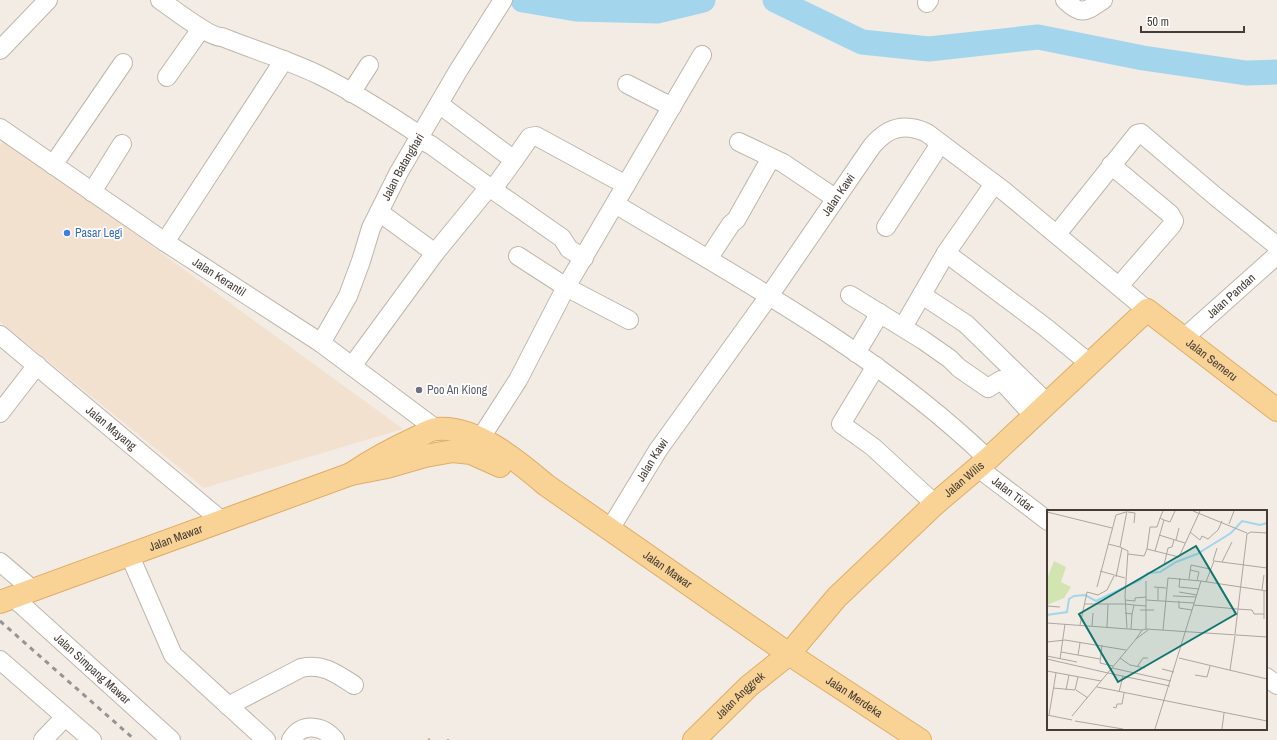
<svg xmlns="http://www.w3.org/2000/svg" width="1277" height="740" font-family="'Archivo Narrow',sans-serif">
  <style>
    .commercial { fill: #f3e1d0 }
    .lines { fill: none; stroke-linecap: round; stroke-linejoin: round }
    .river { stroke: #a3d6ec; stroke-width: 25 }
    .minor-casing { stroke: #bfb6ab; stroke-width: 20 }
    .major-casing { stroke: #deae67; stroke-width: 24 }
    .path { stroke: #bead9a; stroke-width: 2.5; stroke-dasharray: 2 2; stroke-linecap: butt }
    .minor { stroke: #fff; stroke-width: 18 }
    .major { stroke: #f9d396; stroke-width: 22 }
    .rail { stroke: #949494; stroke-width: 3; stroke-dasharray: 5 5; stroke-linecap: butt }
    .shop-dot { fill: #3f7fe0; stroke: #fff; stroke-width: 1.5 }
    .worship-dot { fill: #6b7280; stroke: #fff; stroke-width: 1.5 }
    .labels { text-anchor: middle; stroke-width: 3.5; stroke-linejoin: round; paint-order: stroke }
    .street-label { font-size: 12px; fill: #443c35; stroke: #fff }
    .shop-label { font-size: 12px; fill: #366cbe; stroke: #fff; text-anchor: start }
    .worship-label { font-size: 12px; fill: #5b616d; stroke: #fff; text-anchor: start }
    .inset-river { fill: none; stroke: #a3d6ec; stroke-width: 2 }
    .inset-road { fill: none; stroke: #aca69f; stroke-width: 1 }
    .view { fill: #0f766e; fill-opacity: 0.15; stroke: #0f766e; stroke-width: 2 }
    .inset-edge { fill: none; stroke: #443c35; stroke-width: 2 }
  </style>
  <rect width="100%" height="100%" fill="#f2ece5"/>
  <path class="commercial" d="M5,139L403,429L204,488L0,322V145Z"/>
  <g class="lines">
    <g class="river">
      <path d="M523,0L576,9L657,11L703,0"/>
      <path d="M775,0L862,42L929,49L1038,37L1143,58L1246,73L1277,72"/>
    </g>
    <g class="minor-casing">
      <g id="minor">
        <path d="M160,0C172,8 210,38 222,37C254,50 288,60 319,75C354,92 388,114 421,136"/>
        <path d="M1065,0C1082,17 1086,11 1103,0"/>
        <path d="M927,3L929,0"/>
        <path d="M0,50L48,0"/>
        <path d="M167,77L201,29"/>
        <path d="M627,84L672,107"/>
        <path d="M351,93L369,65"/>
        <path d="M439,104L514,160L530,137L536,136L626,185"/>
        <path id="s1" d="M0,128L165,242L321,343L436,429"/>
        <path d="M419,139L431,145L489,187L435,253"/>
        <path d="M739,142L783,163L835,198"/>
        <path d="M53,165L123,63"/>
        <path d="M1111,165L1170,214L1174,221L1172,225L1119,286"/>
        <path d="M994,184L946,253L1045,327L1089,363"/>
        <path d="M489,187L562,238L569,249L584,258"/>
        <path d="M493,189L514,160"/>
        <path d="M92,192L122,144"/>
        <path d="M615,204C744,281 879,354 988,459"/>
        <path d="M886,227L940,144"/>
        <path d="M1057,234L1137,134L1141,133L1215,196L1277,246"/>
        <path d="M165,242L284,60"/>
        <path d="M518,256L566,287L629,320"/>
        <path d="M708,259L731,224L736,220L771,158"/>
        <path d="M850,295L923,340L950,359L959,368L988,388L1001,380L1033,415"/>
        <path d="M922,295L966,324L1046,402"/>
        <path d="M903,327L946,253"/>
        <path id="s2" d="M0,335L222,521"/>
        <path id="s3" d="M1184,338L1277,255"/>
        <path id="s4" d="M321,343L348,296L361,261L371,228L399,172L458,71L503,0"/>
        <path d="M856,353L880,313"/>
        <path d="M352,366L435,253L379,212"/>
        <path d="M876,366L841,424L873,447L935,504"/>
        <path d="M0,413L37,365"/>
        <path d="M480,439L518,380L566,287L702,55"/>
        <path id="s5" d="M977,467L1048,521"/>
        <path id="s6" d="M610,529L658,450L769,296L872,146C887,128 904,122 927,133L1004,191L1147,310"/>
        <path d="M130,556L173,655L266,740"/>
        <path d="M0,562L33,590"/>
        <path id="s7" d="M13,597L171,740"/>
        <path d="M0,660L92,740"/>
        <path d="M1266,677L1277,685"/>
        <path d="M228,706L301,668C323,663 337,674 354,685"/>
        <path d="M43,740L65,717"/>
        <path d="M291,740C302,722 323,725 335,740"/>
      </g>
    </g>
    <g class="major-casing">
      <g id="major">
        <path id="s8" d="M351,474C373,459 396,447 420,436C425,433 432,429 437,429C475,425 519,462 546,485L789,654L920,740"/>
        <path id="s9" d="M0,602L351,474L387,467L425,456L453,451L471,453L500,466"/>
        <path id="s10" d="M694,740L749,686L789,654L837,597L935,504L988,459L1147,310L1277,410"/>
      </g>
    </g>
    <g class="path">
      <path d="M428,739L430,740"/>
      <path d="M448,740V739"/>
    </g>
    <use href="#minor" class="minor"/>
    <use href="#major" class="major"/>
    <path class="rail" d="M0,621L135,740"/>
  </g>
  <circle class="shop-dot" cx="67" cy="233" r="4"/>
  <circle class="worship-dot" cx="419" cy="390" r="4"/>
  <g class="labels">
    <g class="street-label">
      <text dy="4" stroke="none"><textPath href="#s4" startOffset="195">Jalan Batanghari</textPath></text>
      <text dy="4" stroke="none"><textPath href="#s6" startOffset="405">Jalan Kawi</textPath></text>
      <text dy="4" stroke="none"><textPath href="#s1" startOffset="265">Jalan Kerantil</textPath></text>
      <text dy="4" stroke="none"><textPath href="#s3" startOffset="63">Jalan Pandan</textPath></text>
      <text dy="4" stroke="none"><textPath href="#s10" startOffset="707">Jalan Semeru</textPath></text>
      <text dy="4" stroke="none"><textPath href="#s2" startOffset="145">Jalan Mayang</textPath></text>
      <text dy="4" stroke="none"><textPath href="#s6" startOffset="81">Jalan Kawi</textPath></text>
      <text dy="4" stroke="none"><textPath href="#s10" startOffset="376">Jalan Wilis</textPath></text>
      <text dy="4" stroke="none"><textPath href="#s5" startOffset="45">Jalan Tidar</textPath></text>
      <text dy="4" stroke="none"><textPath href="#s9" startOffset="187">Jalan Mawar</textPath></text>
      <text dy="4" stroke="none"><textPath href="#s8" startOffset="371">Jalan Mawar</textPath></text>
      <text dy="4" stroke="none"><textPath href="#s7" startOffset="107">Jalan Simpang Mawar</textPath></text>
      <text dy="4" stroke="none"><textPath href="#s10" startOffset="64">Jalan Anggrek</textPath></text>
      <text dy="4" stroke="none"><textPath href="#s8" startOffset="597">Jalan Merdeka</textPath></text>
    </g>
    <g class="shop-label">
      <text x="75" y="237">Pasar Legi</text>
    </g>
    <g class="worship-label">
      <text x="427" y="394">Poo An Kiong</text>
    </g>
  </g>
  <g transform="translate(1047 510)">
    <rect width="220" height="220" fill="#f2ece5"/>
    <path d="M7,51L19,57L14,72L24,77L17,88L0,95V69Z" fill="#d2e4af"/>
    <path class="inset-river" d="M0,105L20,102L22,89L27,86L38,85L49,91L53,89L93,70L101,63L113,62L129,52L150,44L184,23L195,11L213,15L220,13"/>
    <path class="inset-road" d="M116,1L113,8L117,10M146,1L200,23M0,2L65,18M81,2L88,3L87,13M182,14L187,1M143,22L153,30L155,26L161,29L171,20L175,11M112,25L138,33M129,30L132,18M61,34L73,37M100,39L103,17H110L113,8M108,41L117,10L123,12L128,1M81,44L97,46L100,39L132,47L153,1M166,51L170,38M175,52L185,32M117,55L121,38L125,37L127,30M143,60L152,62L150,71M53,61L78,68M69,67L75,38M133,68L132,77L152,79M142,69L144,55L163,59M159,72L167,51L220,58M50,77L69,5L79,2M107,77L119,78M215,80L217,65M132,82L150,85M126,86L149,87M78,90L88,91V88L99,87M99,90L147,93M111,90V77M132,91V98L145,100M38,94H78M78,94L87,95L85,104M87,95L99,96M147,95L190,99M0,96L13,97M190,99L205,100L207,104H217M93,100H107M78,103L85,104L84,119M217,109V81M0,113L95,120M33,115L40,82L51,85L60,80L67,66M45,116L46,103M60,117L61,94M80,118L78,86L81,41L73,37L80,1M99,119V71M116,120L121,68L154,71M188,124L200,24L204,22L220,23M89,129L95,120L99,119L220,127M0,132L18,130L79,140M55,135L53,153L66,156M14,142L53,149M31,145L33,133M0,146L30,152M73,148L83,155L98,158M132,148L220,169M0,149L61,163M13,149L18,114M90,157L96,148H101M65,158L124,171M115,159L127,162M183,160L188,126M0,161L54,171M61,163L123,176M148,165L160,167L163,156M50,177L220,211M6,178L28,180L31,167M19,180L22,165M29,180L41,188M72,182L76,166M66,197L69,198L70,194H75L77,183M0,205L25,210M2,205L9,163M25,206L89,129L101,120M28,211L76,219M108,219L154,71L220,81M175,219L177,203"/>
    <path class="view" d="M149,36L189,104L71,172L32,104Z"/>
    <rect width="220" height="220" class="inset-edge"/>
  </g>
  <path d="M1141 26v6h103v-6" fill="none" stroke="#443c35" stroke-width="2"/>
  <text x="1147" y="26" font-size="12" fill="#443c35" stroke="#ffffff" stroke-width="3" paint-order="stroke">50 m</text>
</svg>
